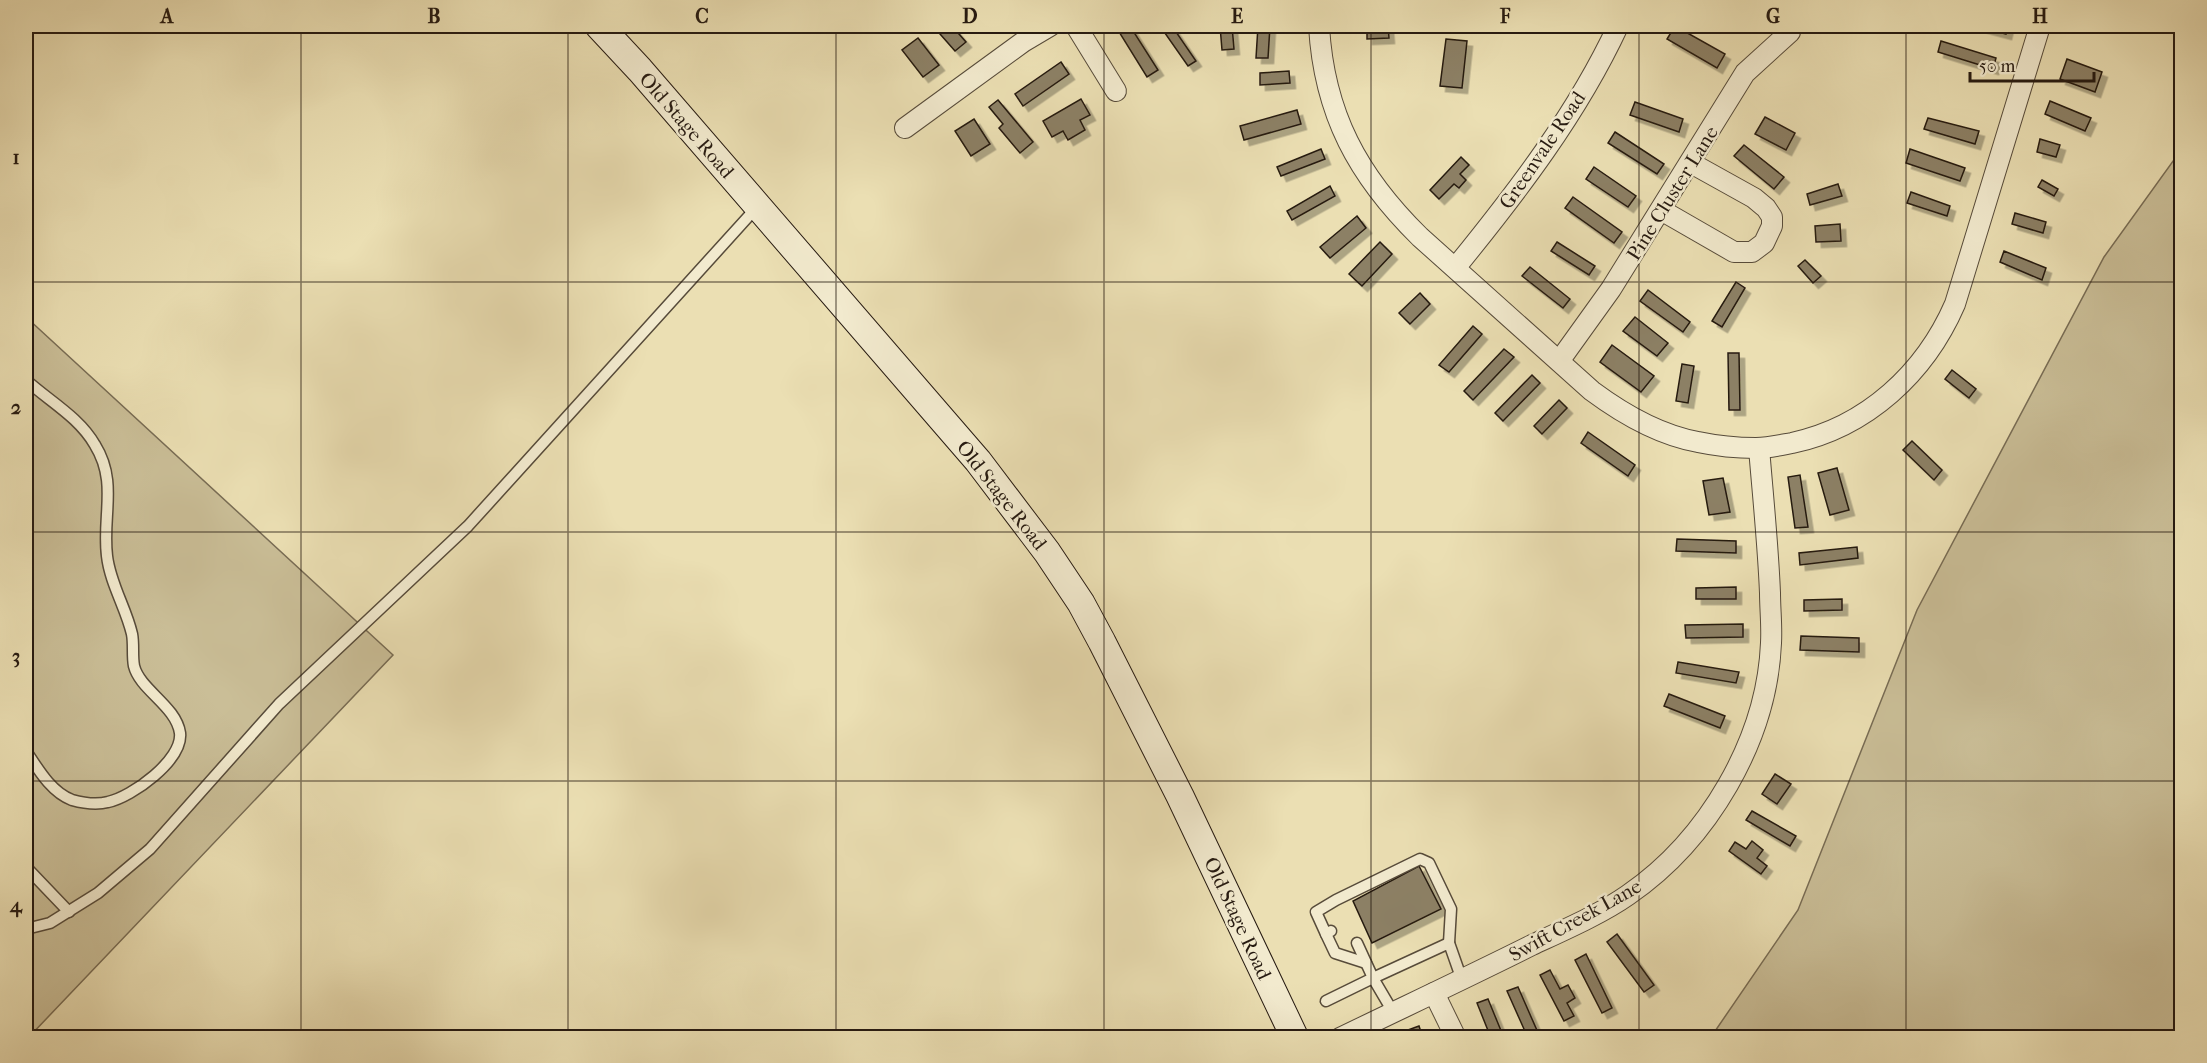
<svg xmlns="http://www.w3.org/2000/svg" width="2207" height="1063" font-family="'IM FELL French Canon',serif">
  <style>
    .green { fill: #cabe97; stroke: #786c54; stroke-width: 1.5 }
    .building { fill: #8c8065; stroke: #261a11; stroke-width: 1.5; filter: url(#shadow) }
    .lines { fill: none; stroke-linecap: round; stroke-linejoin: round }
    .service-casing { stroke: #574b3a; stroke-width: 13 }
    .minor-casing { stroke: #574b3a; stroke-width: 22 }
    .secondary-casing { stroke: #261a11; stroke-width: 29 }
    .service { stroke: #f2eace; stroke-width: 10 }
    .minor { stroke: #f2eace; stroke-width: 20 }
    .secondary { stroke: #f2eace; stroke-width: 27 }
    .grid { fill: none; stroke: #261a11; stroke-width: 1.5; stroke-opacity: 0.55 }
    .labels { text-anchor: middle; stroke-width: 5; stroke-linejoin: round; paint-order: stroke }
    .street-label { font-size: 20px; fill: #261a11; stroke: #f2eace }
    .neatline { fill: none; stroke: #261a11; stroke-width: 2 }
    .grid-label { font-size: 20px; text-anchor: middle; font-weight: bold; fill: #261a11 }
  </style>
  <defs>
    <filter id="shadow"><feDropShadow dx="5.5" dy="5.5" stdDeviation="0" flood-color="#0004"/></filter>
  </defs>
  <rect width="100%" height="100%" fill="#ebdfb3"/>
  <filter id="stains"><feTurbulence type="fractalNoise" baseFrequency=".00333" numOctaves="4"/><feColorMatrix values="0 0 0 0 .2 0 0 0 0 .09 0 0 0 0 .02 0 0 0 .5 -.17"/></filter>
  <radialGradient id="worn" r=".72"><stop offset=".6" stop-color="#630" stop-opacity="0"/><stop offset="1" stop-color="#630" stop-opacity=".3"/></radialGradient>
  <g class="green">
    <path d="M2181,150V1037H1711L1798,910L1917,610L2104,257Z"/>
    <path d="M26,317L393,655L28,1038L26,1037Z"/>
  </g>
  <g class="building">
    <path d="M933,26H952L966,42L955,51Z"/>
    <path d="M1119,26H1130L1158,70L1147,77L1116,27Z"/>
    <path d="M1160,26H1172L1196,61L1188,66Z"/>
    <path d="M1220,26H1232L1234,49L1222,50Z"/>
    <path d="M1258,26H1270L1268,58H1256Z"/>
    <path d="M1367,26H1388L1389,38L1367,39Z"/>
    <path d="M1675,26L1725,54L1717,68L1667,39Z"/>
    <path d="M1976,26H2008L2006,34Z"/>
    <path d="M918,38L939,65L923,77L902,50Z"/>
    <path d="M1446,39L1467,41L1462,88L1440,86Z"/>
    <path d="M1941,41L1996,58L1993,69L1938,52Z"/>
    <path d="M2067,59L2102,72L2095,92L2060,79Z"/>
    <path d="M1061,62L1069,74L1023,106L1015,94Z"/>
    <path d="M1289,71L1290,83L1260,85V73Z"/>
    <path d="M1081,99L1090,115L1080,120L1085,130L1068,140L1063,131L1052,137L1043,121Z"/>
    <path d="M998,100L1033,142L1020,153L999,128L1003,124L989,107Z"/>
    <path d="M2050,101L2091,118L2085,131L2045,114Z"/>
    <path d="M1635,102L1683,119L1679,132L1630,115Z"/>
    <path d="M1297,110L1301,124L1244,140L1240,126Z"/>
    <path d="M1765,117L1795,133L1786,150L1755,134Z"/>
    <path d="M1928,118L1979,131L1975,144L1924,129Z"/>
    <path d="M974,119L990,144L971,156L955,131Z"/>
    <path d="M1615,132L1664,164L1657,174L1608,143Z"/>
    <path d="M2040,139L2060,145L2056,157L2037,152Z"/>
    <path d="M1744,145L1784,177L1774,189L1734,156Z"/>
    <path d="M1321,149L1325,159L1281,176L1277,167Z"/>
    <path d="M1910,149L1965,168L1960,181L1906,163Z"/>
    <path d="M1461,157L1469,165L1460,174L1466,180L1459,188L1454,184L1439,199L1430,190Z"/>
    <path d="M1594,167L1636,196L1628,207L1586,179Z"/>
    <path d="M2042,180L2058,189L2054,196L2038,187Z"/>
    <path d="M1838,184L1842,196L1810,205L1807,194Z"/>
    <path d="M1330,186L1335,196L1292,220L1287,211Z"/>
    <path d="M1911,192L1950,206L1947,216L1907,203Z"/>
    <path d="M1573,197L1622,232L1614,243L1565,208Z"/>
    <path d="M2015,213L2046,222L2043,233L2012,224Z"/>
    <path d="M1357,216L1366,228L1330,258L1320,247Z"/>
    <path d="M1840,224L1841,241L1816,242L1815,226Z"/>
    <path d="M1380,242L1392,254L1362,286L1349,274Z"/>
    <path d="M1557,242L1595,266L1589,275L1551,251Z"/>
    <path d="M2004,251L2046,268L2042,280L2000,262Z"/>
    <path d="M1805,260L1821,276L1813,283L1798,266Z"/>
    <path d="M1530,267L1570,299L1563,308L1522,276Z"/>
    <path d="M1736,282L1745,288L1722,327L1712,321Z"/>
    <path d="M1648,290L1690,322L1683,332L1640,301Z"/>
    <path d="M1420,293L1430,304L1410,324L1399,313Z"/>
    <path d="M1635,317L1668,343L1657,356L1623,331Z"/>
    <path d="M1473,326L1482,334L1449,372L1439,365Z"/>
    <path d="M1612,345L1654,376L1641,392L1600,362Z"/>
    <path d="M1504,349L1514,357L1473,400L1464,391Z"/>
    <path d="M1728,353H1739L1740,410H1729Z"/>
    <path d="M1682,364L1694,366L1688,403L1676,401Z"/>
    <path d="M1952,370L1976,389L1969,398L1945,379Z"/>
    <path d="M1532,375L1540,383L1503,421L1495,413Z"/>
    <path d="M1559,400L1567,408L1542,434L1534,426Z"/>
    <path d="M1588,432L1635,465L1628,476L1581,443Z"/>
    <path d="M1912,441L1942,470L1934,480L1903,450Z"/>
    <path d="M1837,468L1849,510L1830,515L1818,473Z"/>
    <path d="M1800,475L1808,527L1795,528L1788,477Z"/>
    <path d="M1723,478L1730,512L1709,515L1703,481Z"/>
    <path d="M1677,539L1736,541V553L1676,551Z"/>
    <path d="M1857,547L1858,558L1800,565L1799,553Z"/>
    <path d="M1736,587V599H1696V588Z"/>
    <path d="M1842,599V610L1804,611V600Z"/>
    <path d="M1743,624V637L1686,638L1685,625Z"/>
    <path d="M1801,636L1859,638V652L1800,650Z"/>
    <path d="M1678,662L1739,672L1736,683L1676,673Z"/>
    <path d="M1669,694L1725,716L1720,728L1664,706Z"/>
    <path d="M1775,774L1791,784L1777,804L1762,794Z"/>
    <path d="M1752,811L1796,836L1790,846L1746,820Z"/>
    <path d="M1752,841L1763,850L1757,858L1767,866L1761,874L1729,851L1735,842L1746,849Z"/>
    <path d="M1419,866L1441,909L1372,943L1353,901Z"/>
    <path d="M1617,934L1654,985L1644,992L1607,942Z"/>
    <path d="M1586,954L1612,1008L1602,1013L1575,960Z"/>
    <path d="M1550,970L1560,989L1568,985L1575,998L1567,1003L1574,1016L1564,1021L1540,975Z"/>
    <path d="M1518,987L1539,1035L1533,1038H1528L1507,991Z"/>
    <path d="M1488,999L1504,1038H1491L1477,1003Z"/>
    <path d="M1419,1026L1423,1038H1398L1397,1034Z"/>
  </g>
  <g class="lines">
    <g class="service-casing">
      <g id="service">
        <path d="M26,380C49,401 79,417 95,445C118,482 102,516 107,556C110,583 126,608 132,634C134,644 132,656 134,666C140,690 176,706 180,733C183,760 132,797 108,802C97,805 83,803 72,800C51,792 38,769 26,751"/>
        <path d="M26,867L69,912"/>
        <path d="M26,929L50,923L98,893L150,849L279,704L468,526L757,207"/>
        <path d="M1331,931L1326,934L1335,953L1366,963"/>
        <path d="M1326,934L1316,912L1336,900L1420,859L1429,863L1451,909L1449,943"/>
        <path d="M1326,1001L1373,978L1357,943"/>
        <path d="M1393,1012L1373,978L1449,943L1462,980"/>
      </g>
    </g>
    <g class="minor-casing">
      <g id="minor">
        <path d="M1076,26L1116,91"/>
        <path d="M1319,26C1324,114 1358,176 1420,237L1592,391C1623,414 1659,435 1698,442C1717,446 1737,448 1756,448C1768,448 1781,445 1792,443C1867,427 1925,373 1955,304L2040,26"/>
        <path d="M905,128L1023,42L1050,26"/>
        <path d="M1661,210L1734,252H1752L1764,243L1772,226V217L1766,208L1754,198L1691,163"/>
        <path d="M1456,267C1517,192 1577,114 1618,26"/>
        <path d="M1560,360L1611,289L1745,73L1790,32"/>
        <path d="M1434,993L1456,1038"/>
        <path d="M1340,1038C1404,1007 1468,977 1532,945C1562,931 1601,914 1628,895C1708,840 1767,740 1771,643C1772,626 1770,609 1770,593C1768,544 1763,497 1759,448"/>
      </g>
    </g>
    <g class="secondary-casing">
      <path id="secondary" d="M599,26L640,70L978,461L1047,552L1081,603L1102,642L1180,796L1295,1038"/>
    </g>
    <use href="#service" class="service"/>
    <use href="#minor" class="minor"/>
    <use href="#secondary" class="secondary"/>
  </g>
  <path class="grid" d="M301,26V1038M568,26V1038M836,26V1038M1104,26V1038M1371,26V1038M1639,26V1038M1906,26V1038M26,282H2182M26,532H2182M26,781H2182"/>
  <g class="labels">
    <g class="street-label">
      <text transform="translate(687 125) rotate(49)" y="7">Old Stage Road</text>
      <text transform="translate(1542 150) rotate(-56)" y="7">Greenvale Road</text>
      <text transform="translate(1672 193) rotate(-58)" y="7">Pine Cluster Lane</text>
      <text transform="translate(1002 495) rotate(52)" y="7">Old Stage Road</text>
      <text transform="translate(1238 918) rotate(65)" y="7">Old Stage Road</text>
      <text transform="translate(1575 920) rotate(-29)" y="7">Swift Creek Lane</text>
    </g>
  </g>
  <rect width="2207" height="1063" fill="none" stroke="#ebdfb3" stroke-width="66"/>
  <path d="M1970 72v9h124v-9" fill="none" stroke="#261a11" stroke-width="3"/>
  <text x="1979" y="72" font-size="18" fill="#261a11" stroke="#f2eace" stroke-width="4.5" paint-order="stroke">50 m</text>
  <rect x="33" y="33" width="2141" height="997" class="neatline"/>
  <g class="grid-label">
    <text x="167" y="23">A</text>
    <text x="434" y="23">B</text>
    <text x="702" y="23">C</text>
    <text x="970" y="23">D</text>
    <text x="1237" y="23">E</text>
    <text x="1505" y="23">F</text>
    <text x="1773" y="23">G</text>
    <text x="2040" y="23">H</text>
    <text x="16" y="164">1</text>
    <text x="16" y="414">2</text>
    <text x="16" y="663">3</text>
    <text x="16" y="912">4</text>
  </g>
  <rect width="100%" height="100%" filter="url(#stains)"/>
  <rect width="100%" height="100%" fill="url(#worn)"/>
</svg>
